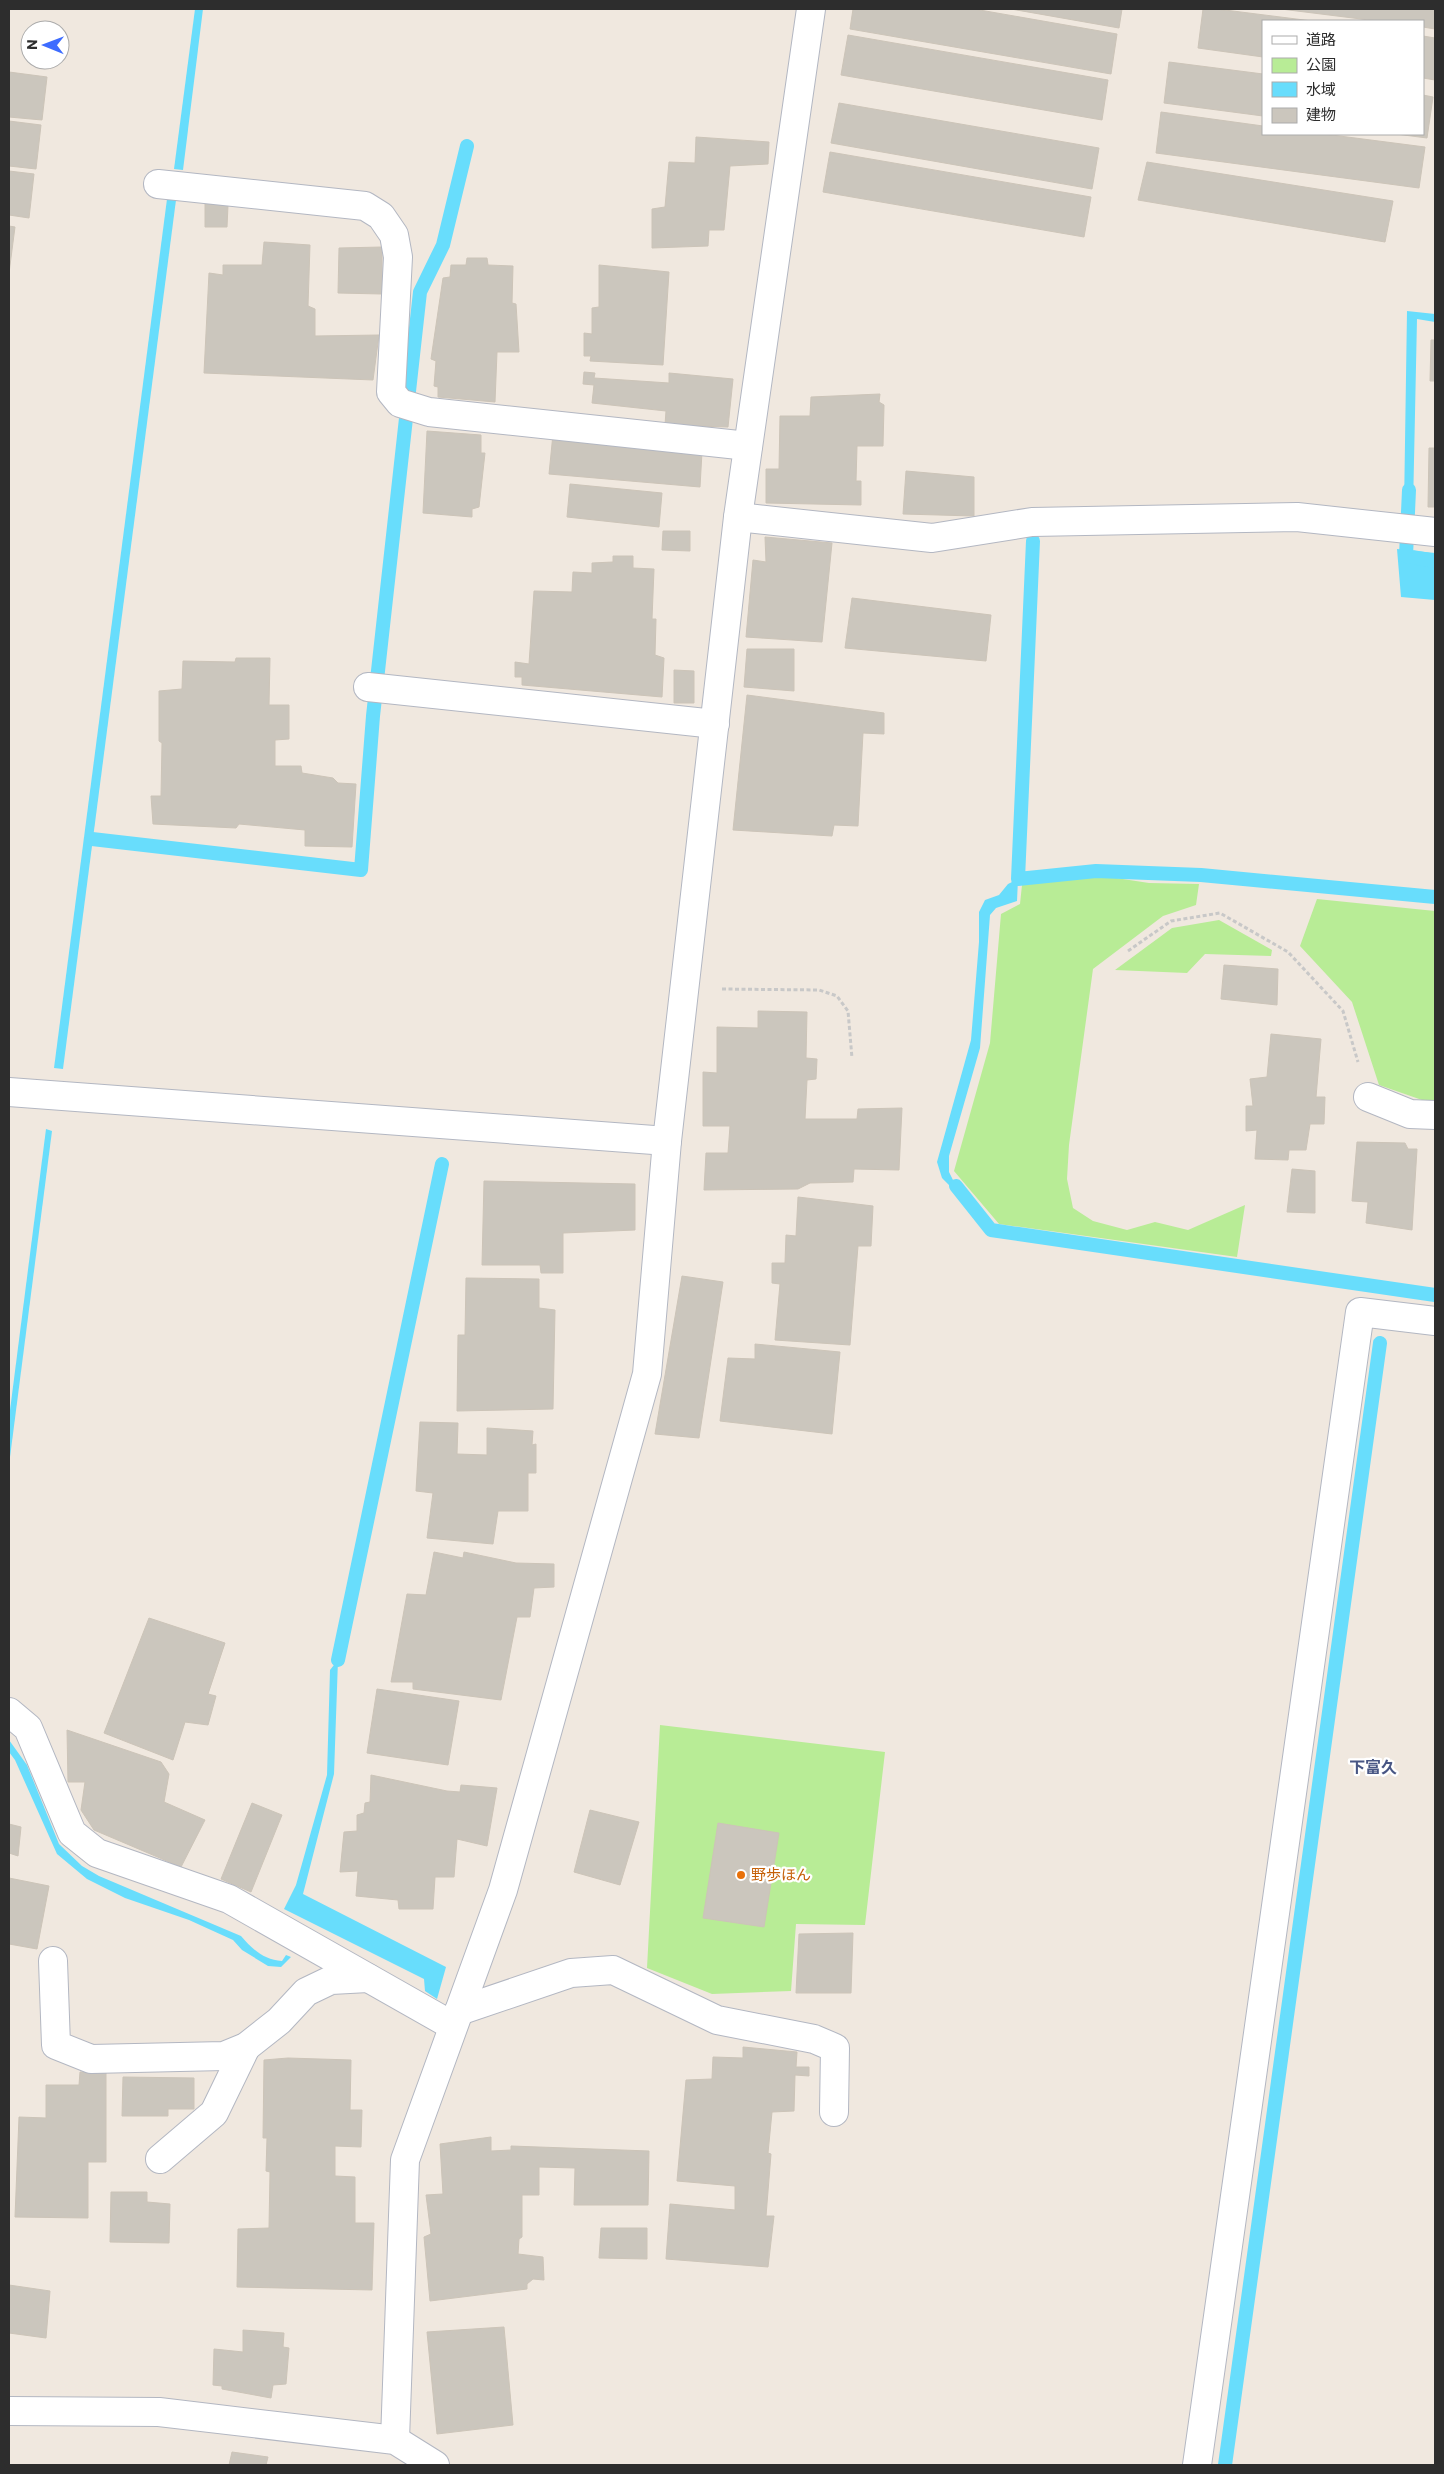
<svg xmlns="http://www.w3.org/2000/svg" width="1444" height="2474" font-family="Commissioner,'Noto Sans JP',sans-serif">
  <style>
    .green { fill: #b8ec96 }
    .water { fill: #68ddfc }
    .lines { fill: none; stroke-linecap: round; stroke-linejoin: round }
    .stream { stroke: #68ddfc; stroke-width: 14 }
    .building { fill: #cbc6bd; stroke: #ccc4b8 }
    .minor-casing { stroke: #b3b7c2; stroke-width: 30 }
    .path { stroke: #c8c8c8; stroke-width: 3; stroke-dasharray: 4 2.5; stroke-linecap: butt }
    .minor { stroke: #fff; stroke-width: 28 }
    .food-dot { fill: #e8710a; stroke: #fff; stroke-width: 2 }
    .labels { text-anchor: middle; stroke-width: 4.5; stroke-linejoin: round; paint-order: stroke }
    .food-label { font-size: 15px; fill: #c56008; stroke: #fff; text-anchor: start }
    .neighbourhood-label { font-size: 16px; font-weight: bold; fill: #485684; stroke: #fff }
  </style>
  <rect width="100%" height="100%" fill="#f0e8df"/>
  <g class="green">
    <path d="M1103,876L1149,883L1199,884L1196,905L1163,916L1093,969L1069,1145L1067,1179L1073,1208L1093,1221L1127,1230L1155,1222L1188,1230L1245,1205L1237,1257L999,1224L954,1171L990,1043L1001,914L1020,904L1022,885Z"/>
    <path d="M1317,899L1435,911V1101L1422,1100L1379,1085L1352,1002L1300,946Z"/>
    <path d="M1219,920L1272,950L1271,956L1205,954L1187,973L1115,970L1172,928Z"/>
    <path d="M660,1725L885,1752L865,1925L796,1924L791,1991L712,1994L647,1968Z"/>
  </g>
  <g class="water">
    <path d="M195,9H203L183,170L174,169Z"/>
    <path d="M167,199L176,200L63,1069L54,1068Z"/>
    <path d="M1407,311L1435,314V322L1417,319L1413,508H1404Z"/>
    <path d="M1397,549L1435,553V600L1401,597Z"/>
    <path d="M1018,879L1017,901L996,908L990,915L980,1048L949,1156V1172L956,1186L954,1190L942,1178L937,1162L971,1040L979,942V912L985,900L999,895L1008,884Z"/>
    <path d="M46,1129L52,1131L9,1465V1418Z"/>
    <path d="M338,1660L334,1774L303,1894L446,1967L437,1999L425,1991L424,1979L284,1909L296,1885L327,1775L330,1670Z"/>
    <path d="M9,1740L27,1765L59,1844L82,1866L99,1876L241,1936C252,1949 264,1960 282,1961L286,1955L291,1957L281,1967L268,1966L242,1950L233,1940L189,1920L125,1898L87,1879L57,1854L15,1760L9,1752Z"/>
  </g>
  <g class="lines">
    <g class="stream">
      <path d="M1409,490L1406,556L1435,561"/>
      <path d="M1033,541L1018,879L1096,871L1201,875L1435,897"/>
      <path d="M92,839L361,870L373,716L420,292L443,245L467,146"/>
      <path d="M956,1186L991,1230L1435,1295"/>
      <path d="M338,1660L442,1164"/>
      <path d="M1225,2465L1380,1343"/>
    </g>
  </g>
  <g class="building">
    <path d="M853,9H974L1117,34L1111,74L850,29Z"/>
    <path d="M1011,9H1122L1119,28Z"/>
    <path d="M1203,9H1217L1312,21H1263V57L1198,48Z"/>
    <path d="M1281,9H1435V29L1423,27V21H1377Z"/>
    <path d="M848,35L1108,80L1102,120L841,75Z"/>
    <path d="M1423,36L1435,38V80L1423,78Z"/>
    <path d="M1169,62L1263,74V116L1164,103Z"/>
    <path d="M9,72L47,77L42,120L9,117Z"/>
    <path d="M1423,95L1433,97L1427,138L1396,134H1423Z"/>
    <path d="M839,103L1099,148L1092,189L831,143Z"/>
    <path d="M1161,112L1263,126V134H1324L1425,147L1419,188L1156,153Z"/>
    <path d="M9,121L41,125L36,169L9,166Z"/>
    <path d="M696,137L769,142L768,164L730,166L724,230H709L708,246L652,248V209L665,207L669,162L695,163Z"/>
    <path d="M830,152L1091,197L1084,237L823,192Z"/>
    <path d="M1147,162L1393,201L1385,242L1138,200Z"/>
    <path d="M9,171L34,174L29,218L9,215Z"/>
    <path d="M205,203L228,205L227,227H205Z"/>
    <path d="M9,226L15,227L9,273Z"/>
    <path d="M264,242L310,245L308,306L315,309V336L379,335L373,380L204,373L209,273L223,275V265H262Z"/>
    <path d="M382,247V294L338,293L339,248Z"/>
    <path d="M467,258H487L488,265L513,266L512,303L516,304L519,352H497L495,402L438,397V387L434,386L436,361L431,359L443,278L450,277L451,265H466Z"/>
    <path d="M599,265L669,272L663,365L590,361L591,356H584V333L592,334V308L599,307Z"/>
    <path d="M1431,340H1435V381H1430Z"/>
    <path d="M584,372L595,373L594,378L669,383V373L733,379L728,427L665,425L666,411L592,403L594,385L583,384Z"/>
    <path d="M880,394L879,402L884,405L883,446H857L856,481H861V505L766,503V469H779L780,416H810L811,397Z"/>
    <path d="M427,431L481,435V453H485L479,507L472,509V517L423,513Z"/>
    <path d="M553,434L702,452L700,487L549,474Z"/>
    <path d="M1429,448H1435V507H1428Z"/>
    <path d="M906,471L974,477V516L903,514Z"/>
    <path d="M570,484L662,493L659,527L567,517Z"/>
    <path d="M663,531H690V551L662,550Z"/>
    <path d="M765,537L832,543L822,642L746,637L753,560L766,562Z"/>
    <path d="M613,556H633V568L654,569L652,619H656L655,655L664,658L662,697L522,685V677H515V662L529,664L534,591L572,592L573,572L592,573V563L613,562Z"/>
    <path d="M852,598L991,615L986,661L845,648Z"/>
    <path d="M747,649H794V691L744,687Z"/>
    <path d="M236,658H270L269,705H289V739L275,740V766H301L302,773L333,778L338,783L356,784L352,847L305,846V830L239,824L236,828L153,824L151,796H161L162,743L159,741V691L182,689L183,661L235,662Z"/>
    <path d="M674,670L694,671V703H674Z"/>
    <path d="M747,695L884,713V734L863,733L858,826L834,825L832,836L733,830Z"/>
    <path d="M1224,965L1278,969L1277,1005L1221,999Z"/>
    <path d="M758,1011L807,1012L806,1058L817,1059L816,1079L807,1080L805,1119H857L858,1109L902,1108L899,1170L854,1169L853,1182L810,1183L798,1189L704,1190L706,1153H728L730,1126H703V1072L717,1073V1027L758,1028Z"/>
    <path d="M1271,1034L1321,1039L1316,1097H1325L1324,1124H1310L1306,1150H1289L1288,1160L1255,1159L1257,1130L1246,1131V1106H1253L1250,1079L1267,1077Z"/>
    <path d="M1357,1142L1405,1143L1408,1149H1417L1412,1230L1366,1223L1368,1202L1352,1201Z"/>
    <path d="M1292,1169L1315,1171V1213L1287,1212Z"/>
    <path d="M484,1181L635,1184V1230L563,1233V1273H541L540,1265H482Z"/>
    <path d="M798,1197L873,1206L871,1246H858L850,1345L775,1340L780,1284L772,1283V1263H785L786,1235L796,1236Z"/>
    <path d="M682,1276L723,1282L699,1438L655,1434Z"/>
    <path d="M466,1278L539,1279V1308L555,1310L553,1409L457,1411L458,1335H465Z"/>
    <path d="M755,1344L840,1352L832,1434L720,1421L728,1358L755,1359Z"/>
    <path d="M420,1422L458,1423L457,1454L487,1455V1428L533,1431L532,1445L536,1444V1473H528V1511H498L493,1544L427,1538L433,1493L416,1491Z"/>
    <path d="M434,1552L463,1558L464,1552L516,1563L554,1564V1587L534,1588L530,1617H517L501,1700L413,1689V1682H391L407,1594L426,1595Z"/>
    <path d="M149,1618L225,1643L208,1694L216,1696L208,1725L185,1722L173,1760L104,1733Z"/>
    <path d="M377,1689L459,1701L448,1765L367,1753Z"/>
    <path d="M67,1730L161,1762L169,1774L164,1802L205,1820L181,1867L94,1830L81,1810L85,1782H68Z"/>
    <path d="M371,1775L447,1791L460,1792L461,1785L497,1788L487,1846L457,1839L454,1877H435L433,1909H399L398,1900L356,1896L358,1871L340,1872L344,1832L357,1831V1815L364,1813L365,1803L370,1802Z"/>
    <path d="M252,1803L282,1815L251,1892L221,1879Z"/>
    <path d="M590,1810L639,1822L620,1885L574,1872Z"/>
    <path d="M718,1823L779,1833L764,1927L703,1918Z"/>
    <path d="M9,1824L21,1827L18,1856L9,1853Z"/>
    <path d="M9,1878L49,1886L37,1949L9,1944Z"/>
    <path d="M853,1933L851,1993H796L799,1934Z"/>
    <path d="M743,2047L797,2052L796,2067H809V2076L795,2075L794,2111L772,2112L768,2153L771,2154L766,2216H774L768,2267L666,2259L670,2204L735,2210V2186L677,2181L686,2080L712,2079L713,2057L743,2058Z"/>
    <path d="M288,2058L351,2060L350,2110H362L361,2147L335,2146V2176L355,2177V2223H374L372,2290L237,2287L238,2229L269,2228L270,2172L266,2171L267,2138H263L264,2060Z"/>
    <path d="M80,2072H106V2162H88V2218L15,2217L19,2117L46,2118V2085H79Z"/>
    <path d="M123,2077L194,2078V2109H168V2116H122Z"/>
    <path d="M491,2137V2151L511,2150V2146L649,2151L648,2205H574L575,2168L539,2167V2195H522V2237L519,2239L518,2254L543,2257L544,2280L533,2279L527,2284V2289L430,2301L424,2237L431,2234L426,2195L443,2194L440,2144Z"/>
    <path d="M111,2192H147V2202L170,2204L169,2243L110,2242Z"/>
    <path d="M601,2228H647V2259L599,2258Z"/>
    <path d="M9,2285L50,2291L46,2338L9,2333Z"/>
    <path d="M504,2327L513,2425L437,2434L427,2332Z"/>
    <path d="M243,2330L284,2333L283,2347L289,2348L286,2384L273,2385L271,2398L222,2389V2386L213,2385L214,2349L243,2352Z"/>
    <path d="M232,2452L268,2457L266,2465H229Z"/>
  </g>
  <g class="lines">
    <g class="minor-casing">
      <g id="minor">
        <path d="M158,184L365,206L381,216L394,235L398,257L391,392L400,403L429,412L748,446"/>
        <path d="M738,517L932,538L1032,522L1297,517L1435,532"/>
        <path d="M368,687L715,724"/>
        <path d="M9,1092L667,1141"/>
        <path d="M1368,1097L1410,1114L1435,1115"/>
        <path d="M9,1712L28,1728L72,1833L97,1853L229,1899L453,2026"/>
        <path d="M53,1961L56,2045L91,2059L224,2056L246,2047L279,2021L306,1992L331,1980L368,1978"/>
        <path d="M459,2011L571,1973L613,1970L717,2020L814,2039L835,2048L834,2112"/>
        <path d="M160,2159L214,2113L246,2047"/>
        <path d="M9,2411L159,2412L395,2440L435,2465"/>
        <path d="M395,2440L405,2160L503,1890L647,1374L667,1141L738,517L811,9"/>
        <path d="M1197,2465L1360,1312L1435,1321"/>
      </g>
    </g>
    <g class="path">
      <path d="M1128,951L1171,921L1220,913L1288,952L1343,1011L1358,1062"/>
      <path d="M722,989L819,990L837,996L848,1011L852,1058"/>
    </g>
    <use href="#minor" class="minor"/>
  </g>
  <circle class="food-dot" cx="741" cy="1875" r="5"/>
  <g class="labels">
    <g class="food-label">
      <text x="751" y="1880">野歩ほん</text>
    </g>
    <g class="neighbourhood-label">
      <text x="1373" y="1773">下富久</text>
    </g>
  </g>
  <rect width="1444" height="2474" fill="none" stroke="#2d2d2d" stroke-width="20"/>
  <rect x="1262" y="20" width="162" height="115" fill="#ffffff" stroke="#ababab"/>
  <rect x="1272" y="36" width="25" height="8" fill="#ffffff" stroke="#ababab"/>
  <text x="1306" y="45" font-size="15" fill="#2d2d2d">道路</text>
  <rect x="1272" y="58" width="25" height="15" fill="#b8ec96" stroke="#ababab"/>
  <text x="1306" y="70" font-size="15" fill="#2d2d2d">公園</text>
  <rect x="1272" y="82" width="25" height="15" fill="#68ddfc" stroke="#ababab"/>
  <text x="1306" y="95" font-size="15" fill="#2d2d2d">水域</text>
  <rect x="1272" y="108" width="25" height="15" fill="#cbc6bd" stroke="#ababab"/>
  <text x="1306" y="120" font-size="15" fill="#2d2d2d">建物</text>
  <g transform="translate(45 45) rotate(271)"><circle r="24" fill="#ffffff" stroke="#ababab"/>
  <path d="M0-4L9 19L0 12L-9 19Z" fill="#3d6cff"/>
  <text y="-8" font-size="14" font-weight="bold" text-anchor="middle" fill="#2d2d2d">N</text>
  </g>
</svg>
